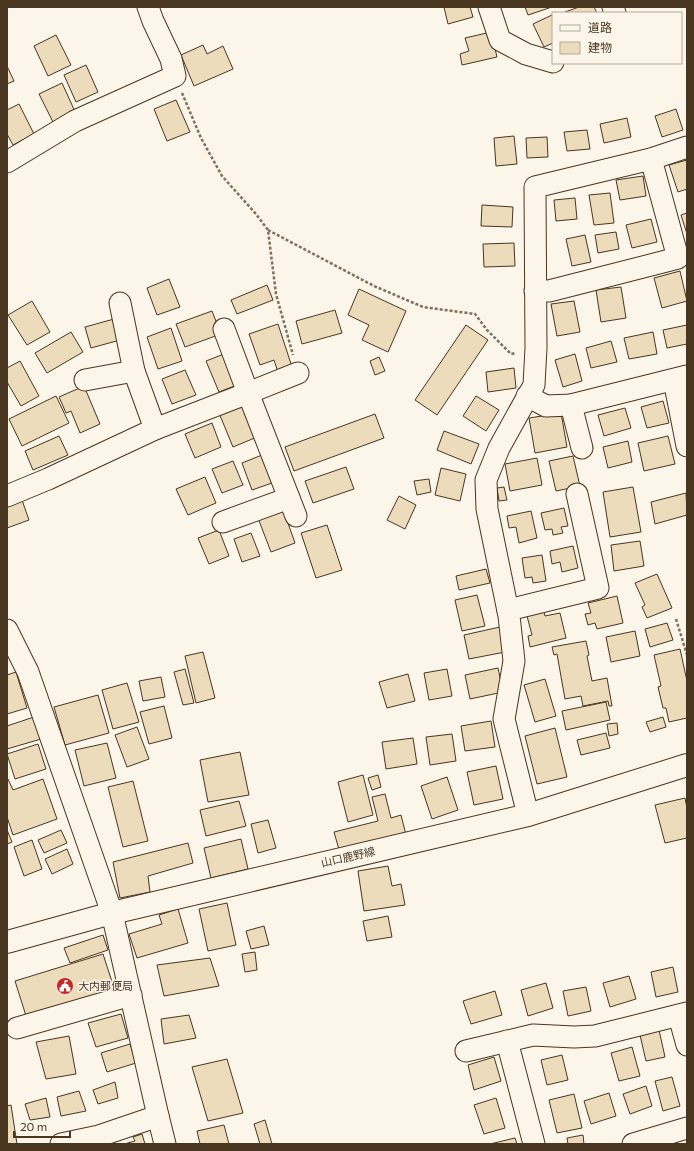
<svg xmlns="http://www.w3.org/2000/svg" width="694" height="1151" font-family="Commissioner,'Noto Sans JP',sans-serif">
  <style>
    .building { fill: #ecdcbc; stroke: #4a3520 }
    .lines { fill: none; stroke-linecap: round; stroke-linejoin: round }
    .minor-casing { stroke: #4a3520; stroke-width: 23 }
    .major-casing { stroke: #4a3520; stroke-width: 24 }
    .path { stroke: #7f6f5c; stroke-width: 2.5; stroke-dasharray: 3 2; stroke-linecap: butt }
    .minor { stroke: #fbf6e9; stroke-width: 21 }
    .major { stroke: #fbf6e9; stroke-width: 22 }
    .labels { text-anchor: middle; stroke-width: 3; stroke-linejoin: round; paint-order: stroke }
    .street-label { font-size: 11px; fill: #4a3520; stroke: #fbf6e9 }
    .poi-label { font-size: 11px; fill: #4a3520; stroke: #fbf6e9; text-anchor: start }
  </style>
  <rect width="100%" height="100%" fill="#fbf6e9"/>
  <g class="building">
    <path d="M444,7H470L473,17L448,24Z"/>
    <path d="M525,7H552L528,15Z"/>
    <path d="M579,7H594L597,13H566L565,12Z"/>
    <path d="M552,15L553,18V43L544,47L533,24Z"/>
    <path d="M491,32L497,57L462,65L460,54L469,51L465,38Z"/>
    <path d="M56,35L71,65L48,76L34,46Z"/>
    <path d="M203,45L207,54L223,46L233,69L194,86L181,55Z"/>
    <path d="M86,65L98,92L76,102L64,75Z"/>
    <path d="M7,66L14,81L7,84Z"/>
    <path d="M62,83L77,116L55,126L39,94Z"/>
    <path d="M176,100L190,132L167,141L154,109Z"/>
    <path d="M19,104L34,134L13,145L7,134V110Z"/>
    <path d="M676,109L683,130L662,137L655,116Z"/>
    <path d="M627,118L631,137L604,143L600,124Z"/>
    <path d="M587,130L590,149L567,151L564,132Z"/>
    <path d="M514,136L517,164L496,166L494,138Z"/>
    <path d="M547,137L548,157L527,158L526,138Z"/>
    <path d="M687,160V189L678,192L669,165Z"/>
    <path d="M643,176L646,196L620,200L616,180Z"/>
    <path d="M610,193L614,223L594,225L589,195Z"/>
    <path d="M575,198L577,219L556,221L554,200Z"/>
    <path d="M482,205L513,207L512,227L481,226Z"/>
    <path d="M687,213V234L681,215Z"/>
    <path d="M651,219L657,242L632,248L626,225Z"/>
    <path d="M616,232L619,249L598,253L595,235Z"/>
    <path d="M585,235L591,262L572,266L566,239Z"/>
    <path d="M514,243L515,266L484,267L483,244Z"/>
    <path d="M680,271L687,301L662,308L654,278Z"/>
    <path d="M169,279L180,307L157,315L147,288Z"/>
    <path d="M267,285L273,300L237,314L231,300Z"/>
    <path d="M621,287L626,318L601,322L596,290Z"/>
    <path d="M359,289L406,311L388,352L362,340L369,325L348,315Z"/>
    <path d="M32,301L50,332L27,345L8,315Z"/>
    <path d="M574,301L580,332L557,336L551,304Z"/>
    <path d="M335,310L342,333L302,344L296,321Z"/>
    <path d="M212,311L221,334L185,347L176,324Z"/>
    <path d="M114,319L120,340L91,348L85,327Z"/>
    <path d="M278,324L293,370L279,375L274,360L260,365L249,334Z"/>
    <path d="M466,325L488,340L437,415L415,400Z"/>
    <path d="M687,325V344L667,348L663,330Z"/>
    <path d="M171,328L182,361L158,369L147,337Z"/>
    <path d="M71,332L83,352L47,373L35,353Z"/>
    <path d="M653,332L657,354L629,359L624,338Z"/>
    <path d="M611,341L617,362L591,368L586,348Z"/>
    <path d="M224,354L237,385L219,392L206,361Z"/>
    <path d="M575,354L582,381L563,387L555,360Z"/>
    <path d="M379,357L385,371L375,375L370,361Z"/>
    <path d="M20,361L39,396L21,406L7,382V368Z"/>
    <path d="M514,368L516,388L488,392L486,372Z"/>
    <path d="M185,370L196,395L172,404L162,379Z"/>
    <path d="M84,386L100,424L80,433L71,411L66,413L59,397Z"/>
    <path d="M56,396L69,423L22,446L9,419Z"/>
    <path d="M476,396L499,410L486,431L463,416Z"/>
    <path d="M663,401L669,423L647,428L641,407Z"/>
    <path d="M244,404L257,437L233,447L219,413Z"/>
    <path d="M625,408L631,428L604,436L598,415Z"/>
    <path d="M561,413L567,447L535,453L529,418Z"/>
    <path d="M375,414L384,438L294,471L285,447Z"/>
    <path d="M212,423L221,447L195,458L185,434Z"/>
    <path d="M444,431L479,444L471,464L437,450Z"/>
    <path d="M59,436L68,455L33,470L25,451Z"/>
    <path d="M668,436L675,464L644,471L638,443Z"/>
    <path d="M628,441L632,462L608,468L603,447Z"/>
    <path d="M262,455L272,483L252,490L242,463Z"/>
    <path d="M573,456L580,486L556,491L549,461Z"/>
    <path d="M537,458L542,485L510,491L505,464Z"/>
    <path d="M233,461L243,485L222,493L212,469Z"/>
    <path d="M346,467L354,489L313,503L305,481Z"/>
    <path d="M441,468L466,474L460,501L435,495Z"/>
    <path d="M205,477L216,503L188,515L176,489Z"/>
    <path d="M429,479L431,492L417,495L414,481Z"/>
    <path d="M504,487L507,500L499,501L497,488Z"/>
    <path d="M633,487L641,532L610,537L603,492Z"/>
    <path d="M686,493L687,515L655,524L651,502Z"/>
    <path d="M399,496L416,505L405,529L387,520Z"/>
    <path d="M22,500L29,520L7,528V506Z"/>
    <path d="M564,508L568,526L561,527L563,533L553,535L552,529L545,530L541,513Z"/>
    <path d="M283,509L295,543L271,552L258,518Z"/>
    <path d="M531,511L537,538L519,543L516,527L509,528L507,516Z"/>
    <path d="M327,525L342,570L316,578L301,533Z"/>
    <path d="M219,530L229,556L209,564L198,538Z"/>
    <path d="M251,533L260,556L242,562L234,539Z"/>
    <path d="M640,541L644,566L614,571L611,545Z"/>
    <path d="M573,546L578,568L562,572L560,562L552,564L550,551Z"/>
    <path d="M542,555L546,581L533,583L532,577L525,578L522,558Z"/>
    <path d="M486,569L490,583L459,590L456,576Z"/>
    <path d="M657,574L672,608L647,618L642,607L645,605L635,583Z"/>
    <path d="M477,595L485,626L462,631L455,600Z"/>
    <path d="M617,596L623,623L597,629L595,623L588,625L585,614L591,613L588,603Z"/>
    <path d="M544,612L545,616L560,613L566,638L530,647L528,636L532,635L527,616Z"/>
    <path d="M667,623L673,640L650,647L645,629Z"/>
    <path d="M500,627L505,652L469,659L464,635Z"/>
    <path d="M635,631L640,656L611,662L606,637Z"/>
    <path d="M586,641L589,655L587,656L592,681L607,678L612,706H609L608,701L583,706L581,696L565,699L557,654L554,655L552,647Z"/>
    <path d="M680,649L687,681V718L669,722L666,708H663L658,687L661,686L654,655Z"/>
    <path d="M203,652L215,698L196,703L185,656Z"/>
    <path d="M498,668L503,692L470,699L465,675Z"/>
    <path d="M185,669L194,703L183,705L174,672Z"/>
    <path d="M447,669L452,696L429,700L424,673Z"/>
    <path d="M16,672L27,708L7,714V675Z"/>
    <path d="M408,674L415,701L387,708L379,682Z"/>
    <path d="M161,677L165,697L143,701L139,681Z"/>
    <path d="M545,679L556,716L535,722L524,685Z"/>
    <path d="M127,683L139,722L113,729L102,690Z"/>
    <path d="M98,695L109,733L65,745L54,707Z"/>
    <path d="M606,702L610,720L566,730L562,711Z"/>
    <path d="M164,706L172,738L149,744L140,712Z"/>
    <path d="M34,717L41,739L7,749V726Z"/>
    <path d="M663,717L666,727L650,732L646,722Z"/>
    <path d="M491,721L495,747L465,751L461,726Z"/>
    <path d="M617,723L618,734L609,736L607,724Z"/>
    <path d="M137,727L149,759L127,767L115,735Z"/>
    <path d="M555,728L567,777L537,784L525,736Z"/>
    <path d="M606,733L610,748L581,755L577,740Z"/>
    <path d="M452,734L456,761L430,765L426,737Z"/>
    <path d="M413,738L417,764L386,769L382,742Z"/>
    <path d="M107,743L116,778L84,786L75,750Z"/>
    <path d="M38,744L46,769L15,779L7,754Z"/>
    <path d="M240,752L249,795L208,802L200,760Z"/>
    <path d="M496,766L503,799L474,805L467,772Z"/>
    <path d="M363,775L373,815L348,822L338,782Z"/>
    <path d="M378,775L381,787L372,790L368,778Z"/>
    <path d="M447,777L458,810L432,819L421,786Z"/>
    <path d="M7,779H8L13,790L43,779L57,819L13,835L7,817Z"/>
    <path d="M133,781L148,841L123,847L108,787Z"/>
    <path d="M385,794L391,818L401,815L406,835L340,853L334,832L378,821L372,797Z"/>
    <path d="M685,798L687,808V838L665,843L655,805Z"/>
    <path d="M239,801L246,826L206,836L200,810Z"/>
    <path d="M268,820L276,848L258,853L251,824Z"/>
    <path d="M7,830L12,842L7,844Z"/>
    <path d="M61,830L67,843L44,853L38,840Z"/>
    <path d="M241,839L248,869L211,878L204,848Z"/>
    <path d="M32,840L42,869L24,876L14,847Z"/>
    <path d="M188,843L193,863L148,876L150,892L120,898L113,862Z"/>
    <path d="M67,849L73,864L52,874L45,859Z"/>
    <path d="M388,866L392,886L401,884L405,905L364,911L358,871Z"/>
    <path d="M227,903L236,945L208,951L199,909Z"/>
    <path d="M178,909L188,943L137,958L129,934L162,924L159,915Z"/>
    <path d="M388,916L392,937L367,941L363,921Z"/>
    <path d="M264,926L269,945L251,949L246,931Z"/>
    <path d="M103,935L108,950L70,963L64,948Z"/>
    <path d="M255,952L257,970L245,972L242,954Z"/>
    <path d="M103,954L115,991L27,1019L15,981Z"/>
    <path d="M210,958L219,986L164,996L157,965Z"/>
    <path d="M673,967L678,992L656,997L651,972Z"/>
    <path d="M629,976L636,999L610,1007L603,983Z"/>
    <path d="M546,983L553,1008L528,1016L521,990Z"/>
    <path d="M586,987L591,1011L568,1016L563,991Z"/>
    <path d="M495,991L502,1015L471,1024L463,1001Z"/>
    <path d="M121,1014L128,1038L96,1047L88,1023Z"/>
    <path d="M189,1015L196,1038L164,1044L161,1019Z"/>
    <path d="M659,1030L665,1057L646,1061L640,1035Z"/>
    <path d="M69,1036L76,1074L46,1079L36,1042Z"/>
    <path d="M130,1044L136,1063L107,1072L101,1053Z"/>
    <path d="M632,1047L640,1076L619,1081L611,1053Z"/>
    <path d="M562,1055L568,1080L547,1085L541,1060Z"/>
    <path d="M494,1057L501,1081L474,1090L468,1065Z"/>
    <path d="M227,1059L243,1113L208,1121L192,1067Z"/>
    <path d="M672,1077L680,1106L663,1111L655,1081Z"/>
    <path d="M115,1082L118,1098L98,1104L93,1090Z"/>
    <path d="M646,1086L652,1106L630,1114L623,1094Z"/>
    <path d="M79,1091L86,1111L61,1116L57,1097Z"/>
    <path d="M609,1093L616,1116L591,1124L584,1101Z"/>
    <path d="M574,1094L582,1128L557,1133L549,1100Z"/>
    <path d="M46,1098L50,1117L30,1120L25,1104Z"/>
    <path d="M496,1098L505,1128L484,1134L474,1105Z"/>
    <path d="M11,1105L17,1144H7V1106Z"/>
    <path d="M265,1120L272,1144H260L254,1124Z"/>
    <path d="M224,1125L229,1144H200L197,1131Z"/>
    <path d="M142,1134L145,1144H124L135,1141L133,1137Z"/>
    <path d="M583,1135L584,1144H568L567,1138Z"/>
    <path d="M515,1138L517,1144H490Z"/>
  </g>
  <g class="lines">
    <g class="minor-casing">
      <g id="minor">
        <path d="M489,7L500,40L526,54L553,62"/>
        <path d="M613,7L615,13"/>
        <path d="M7,162L75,121L175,76L171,59L153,21L148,7"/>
        <path d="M535,291H549L678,258L651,159"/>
        <path d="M120,303L134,371L155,429"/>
        <path d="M224,329L248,393L298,373"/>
        <path d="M85,380L134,371"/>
        <path d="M674,380L687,446"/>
        <path d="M527,396L546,406L571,405L687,376"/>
        <path d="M571,405L582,448"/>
        <path d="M7,496L48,479L155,429L248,393L296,516"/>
        <path d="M223,522L289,498"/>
        <path d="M508,610L598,588L577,494"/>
        <path d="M7,630L28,672L112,913L158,1116L165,1144"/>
        <path d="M528,815L504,719L514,661L509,616L487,509L486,480L499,448L534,385L536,348L535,187L651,159L687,147"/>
        <path d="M679,1016L687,1045"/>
        <path d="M17,1028L131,995"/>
        <path d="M507,1041L534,1144"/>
        <path d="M466,1051L533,1035L574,1037L595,1036L687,1013"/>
        <path d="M61,1144L99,1136L158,1116"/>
        <path d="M633,1144L687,1128"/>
      </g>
    </g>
    <g class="major-casing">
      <path id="major" d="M7,942L112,913L528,815L687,765"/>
    </g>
    <g class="path">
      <path d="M182,93L201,138L222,176L256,214L268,230L276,294L293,355"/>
      <path d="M268,230L374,286L423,307L475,314L487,330L511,354L516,353"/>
      <path d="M676,619L687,655"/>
    </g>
    <use href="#minor" class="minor"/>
    <use href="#major" class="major"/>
  </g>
  <defs>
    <g id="civic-disc" transform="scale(0.9)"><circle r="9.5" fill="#c62828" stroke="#fbf6e9"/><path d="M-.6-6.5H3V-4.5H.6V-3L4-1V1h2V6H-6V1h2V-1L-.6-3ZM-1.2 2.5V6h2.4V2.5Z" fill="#fff"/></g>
  </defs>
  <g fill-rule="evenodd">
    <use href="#civic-disc" x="65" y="986"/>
  </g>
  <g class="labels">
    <g class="street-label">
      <text transform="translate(348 857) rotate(-13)" y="4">山口鹿野線</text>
    </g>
    <g class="poi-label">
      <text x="78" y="990">大内郵便局</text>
    </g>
  </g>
  <rect width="694" height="1151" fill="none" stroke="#4a3520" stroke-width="16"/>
  <rect x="552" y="12" width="130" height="52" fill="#fbf6e9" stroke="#b4a999"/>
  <rect x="560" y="25" width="20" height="6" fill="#fbf6e9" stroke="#b4a999"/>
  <text x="588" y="32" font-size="12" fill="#4a3520">道路</text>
  <rect x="560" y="42" width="20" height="12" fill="#ecdcbc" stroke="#b4a999"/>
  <text x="588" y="52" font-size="12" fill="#4a3520">建物</text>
  <path d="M14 1131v6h56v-6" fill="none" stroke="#4a3520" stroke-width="2"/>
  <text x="20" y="1131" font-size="12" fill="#4a3520" stroke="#fbf6e9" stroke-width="3" paint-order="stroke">20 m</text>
</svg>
